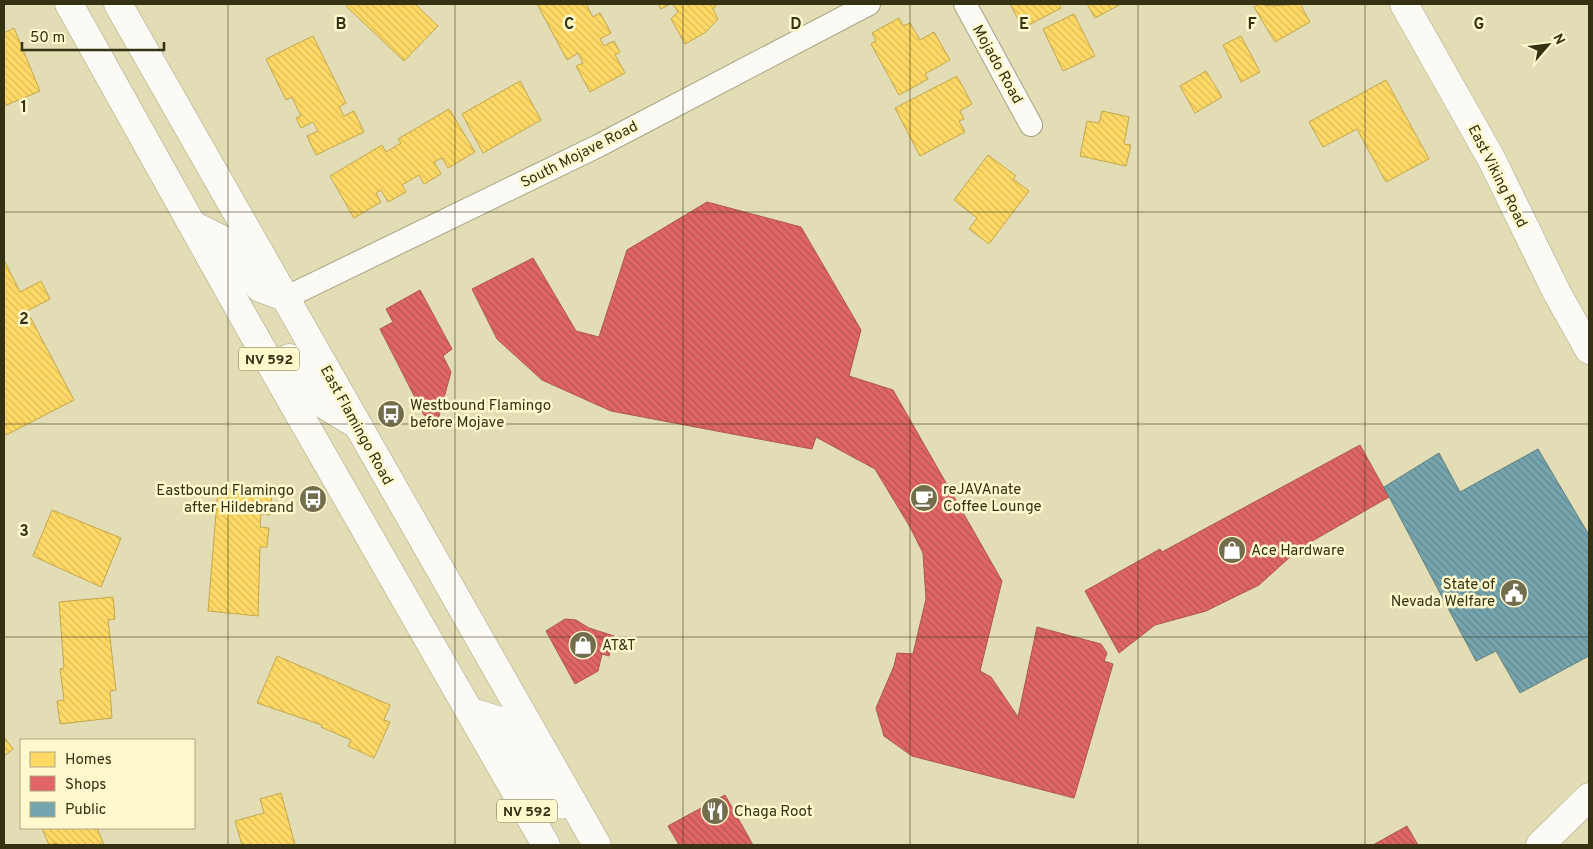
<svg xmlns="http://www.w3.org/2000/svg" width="1593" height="849" font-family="Overpass,sans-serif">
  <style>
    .homes { fill: url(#homes-back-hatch); stroke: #c2a74d }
    .shops { fill: url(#shops-back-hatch); stroke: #ad564d }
    .public { fill: url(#public-back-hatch); stroke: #628280 }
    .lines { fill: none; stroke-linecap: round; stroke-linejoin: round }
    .minor-casing { stroke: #a6a282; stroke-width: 24 }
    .tertiary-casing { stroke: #a6a282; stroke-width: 29 }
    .primary-casing { stroke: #a6a282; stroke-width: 29 }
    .minor { stroke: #fbfaf4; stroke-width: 22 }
    .tertiary { stroke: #fbfaf4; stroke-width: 28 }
    .primary { stroke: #fbfaf4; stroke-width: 28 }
    .grid { fill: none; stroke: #353113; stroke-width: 1; stroke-opacity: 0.55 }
    .labels { text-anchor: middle; stroke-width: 5; stroke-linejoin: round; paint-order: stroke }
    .shield { fill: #fef8cd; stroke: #716d4b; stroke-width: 1 }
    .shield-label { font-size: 14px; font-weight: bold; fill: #353113 }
    .street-label { font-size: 15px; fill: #353113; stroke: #fef8cd }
    .poi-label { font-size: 15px; fill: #353113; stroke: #fef8cd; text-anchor: start }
    .grid-label { font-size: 16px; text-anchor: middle; font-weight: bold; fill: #353113; stroke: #fef8cd; stroke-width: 5; stroke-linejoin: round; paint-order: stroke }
  </style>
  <defs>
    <pattern id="homes-back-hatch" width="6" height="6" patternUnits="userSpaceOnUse" patternTransform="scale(1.25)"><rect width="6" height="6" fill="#ffd966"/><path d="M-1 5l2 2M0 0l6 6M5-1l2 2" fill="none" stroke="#dbbb58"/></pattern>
    <pattern id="shops-back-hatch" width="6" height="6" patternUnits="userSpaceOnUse" patternTransform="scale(1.25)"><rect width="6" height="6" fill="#e06666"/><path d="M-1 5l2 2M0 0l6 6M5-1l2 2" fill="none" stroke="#b65553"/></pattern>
    <pattern id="public-back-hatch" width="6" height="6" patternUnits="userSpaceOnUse" patternTransform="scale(1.25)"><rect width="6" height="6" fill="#76a5af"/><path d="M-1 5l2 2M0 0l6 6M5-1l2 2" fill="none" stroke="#62878d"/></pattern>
  </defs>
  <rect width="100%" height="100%" fill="#e2ddb5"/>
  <g class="homes">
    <path d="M348,4H415L438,26L404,61L346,6Z"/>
    <path d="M537,4H586L593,17L600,13L611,33L600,39L604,46L614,41L620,52L615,55L625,73L590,92L576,66L583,63L578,53L567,60Z"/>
    <path d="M658,4H670L661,9Z"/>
    <path d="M673,4H717L713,9L718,19L706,32L685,44L671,19L678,12Z"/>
    <path d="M1010,4H1059L1061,8L1023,28Z"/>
    <path d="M1087,4H1121L1095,18Z"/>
    <path d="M1259,4L1272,6L1300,4L1310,22L1275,42L1254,7Z"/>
    <path d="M1074,14L1095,56L1063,71L1043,29Z"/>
    <path d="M899,18L903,26L910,23L920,40L934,32L950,60L925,74L928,79L899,95L871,44L876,41L872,33Z"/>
    <path d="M14,28L40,91L4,106V33Z"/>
    <path d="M313,36L346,103L339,107L344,116L354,111L364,132L316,155L307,136L318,131L313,122L301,128L296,118L301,116L292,97L286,100L266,59Z"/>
    <path d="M1241,36L1260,72L1241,82L1223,45Z"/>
    <path d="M1206,71L1222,97L1195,113L1180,86Z"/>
    <path d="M957,76L972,104L960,111L964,119L959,121L965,132L920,156L895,108Z"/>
    <path d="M1386,80L1429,159L1386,182L1357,129L1323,147L1309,122Z"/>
    <path d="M520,81L541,120L483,153L462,114Z"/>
    <path d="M449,109L475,152L448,168L442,158L434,162L441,174L424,184L419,175L402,185L406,192L388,202L381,190L376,193L381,202L354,218L330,176L382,145L386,152L401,143L398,139Z"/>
    <path d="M1102,111L1129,117L1124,144L1131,145L1126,166L1080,156L1087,121L1099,123Z"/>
    <path d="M988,155L1016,176L1013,179L1029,191L989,244L969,229L977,218L954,200Z"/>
    <path d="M4,260L20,292L41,281L50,299L27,311L74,400L4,436Z"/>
    <path d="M218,489L272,494L270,515L261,514L260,527L269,528L267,547H260L258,616L208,611Z"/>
    <path d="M52,510L121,538L101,587L33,556Z"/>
    <path d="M113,597L115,619L108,620L116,690L110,691L112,718L60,724L57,701L64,700L60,669L64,668L59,602Z"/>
    <path d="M277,656L390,705L384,720L390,722L374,758L348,746L351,740L321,727L322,725L257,703Z"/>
    <path d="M4,737L13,749L4,756Z"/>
    <path d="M281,793L295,845H242L235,821L264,813L260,799Z"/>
    <path d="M42,828H97L104,845H57V843L49,845Z"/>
  </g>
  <g class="shops">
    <path d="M707,202L801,227L861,330L849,376L893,390L1002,581L980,671L991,677L1018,717L1037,627L1101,644L1107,653L1104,661L1113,664L1074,798L912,756L884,736L876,708L894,666L897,653L913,654L926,599L923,553L910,527L875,469L816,437L812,449L611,411L542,380L497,339L472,289L533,258L576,331L599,337L627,250Z"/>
    <path d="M420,290L452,349L443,356L451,372L438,420L424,415L380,329L393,322L386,309Z"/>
    <path d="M1360,445L1389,497L1300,548L1259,585L1206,611L1155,625L1119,653L1085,591L1160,549L1162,552Z"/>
    <path d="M565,619L576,620L589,628L614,636L609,656L602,654L598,671L575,684L546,631Z"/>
    <path d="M725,795L753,845H679L668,826Z"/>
    <path d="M1407,826L1418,845H1373Z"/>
  </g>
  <path class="public" d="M1538,449L1589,535V656L1520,693L1496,651L1476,661L1384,487L1439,453L1460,492Z"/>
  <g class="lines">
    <g class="minor-casing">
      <g id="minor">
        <path d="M965,4L1031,125"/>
        <path d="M285,298L598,146L869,4"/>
      </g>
    </g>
    <g class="tertiary-casing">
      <path id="tertiary" d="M1404,4L1492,160L1557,293L1589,350"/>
    </g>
    <g class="primary-casing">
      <g id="primary">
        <path d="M69,4L247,323L546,845"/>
        <path d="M118,4L597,845"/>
        <path d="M193,225L229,243L247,273L260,288L284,297"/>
        <path d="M289,358L315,399L356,424"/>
        <path d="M471,712L497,720L547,801C557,806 562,806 572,801"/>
        <path d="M1540,845L1589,797"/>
      </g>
    </g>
    <use href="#minor" class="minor"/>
    <use href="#tertiary" class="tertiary"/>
    <use href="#primary" class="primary"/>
  </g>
  <path class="grid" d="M228,4V845M455,4V845M683,4V845M910,4V845M1138,4V845M1365,4V845M4,212H1589M4,424H1589M4,637H1589"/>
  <defs>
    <g id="bus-disc" transform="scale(1.4375)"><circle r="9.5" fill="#726d4c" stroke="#fef8cd"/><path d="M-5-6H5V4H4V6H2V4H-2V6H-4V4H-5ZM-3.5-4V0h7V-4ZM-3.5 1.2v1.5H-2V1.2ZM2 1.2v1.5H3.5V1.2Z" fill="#fff"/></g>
    <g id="cafe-disc" transform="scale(1.4375)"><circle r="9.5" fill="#726d4c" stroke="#fef8cd"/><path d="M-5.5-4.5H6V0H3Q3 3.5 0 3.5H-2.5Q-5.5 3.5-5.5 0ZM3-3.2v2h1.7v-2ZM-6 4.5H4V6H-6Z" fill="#fff"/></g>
    <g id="shop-disc" transform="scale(1.4375)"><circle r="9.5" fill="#726d4c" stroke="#fef8cd"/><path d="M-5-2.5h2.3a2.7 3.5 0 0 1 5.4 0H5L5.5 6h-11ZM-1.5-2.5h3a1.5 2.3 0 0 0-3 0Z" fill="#fff"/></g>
    <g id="civic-disc" transform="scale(1.4375)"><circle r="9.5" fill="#726d4c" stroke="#fef8cd"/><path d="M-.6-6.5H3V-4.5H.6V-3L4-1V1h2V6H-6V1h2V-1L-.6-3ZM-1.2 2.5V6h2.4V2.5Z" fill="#fff"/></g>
    <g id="restaurant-disc" transform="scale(1.4375)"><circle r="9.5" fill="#726d4c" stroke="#fef8cd"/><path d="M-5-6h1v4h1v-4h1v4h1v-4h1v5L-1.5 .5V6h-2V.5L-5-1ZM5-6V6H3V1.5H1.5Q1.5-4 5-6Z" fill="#fff"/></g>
  </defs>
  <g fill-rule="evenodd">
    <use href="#bus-disc" x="391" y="414"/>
    <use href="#cafe-disc" x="924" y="498"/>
    <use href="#bus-disc" x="313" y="499"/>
    <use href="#shop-disc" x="1232" y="550"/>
    <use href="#civic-disc" x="1514" y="593"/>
    <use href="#shop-disc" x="583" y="645"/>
    <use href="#restaurant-disc" x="715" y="811"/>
  </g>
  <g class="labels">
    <g class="shield">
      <rect x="239" y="347.5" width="60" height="23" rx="4"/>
      <rect x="497" y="799.5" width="60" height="23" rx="4"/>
    </g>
    <g class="shield-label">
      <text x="269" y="364">NV 592</text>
      <text x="527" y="816">NV 592</text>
    </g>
    <g class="street-label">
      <text transform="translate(998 64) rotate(61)" y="5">Mojado Road</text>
      <text transform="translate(579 154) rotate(-27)" y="5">South Mojave Road</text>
      <text transform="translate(1498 176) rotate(63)" y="5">East Viking Road</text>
      <text transform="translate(357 425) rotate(61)" y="5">East Flamingo Road</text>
    </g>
    <g class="poi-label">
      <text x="410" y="410">Westbound Flamingo<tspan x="410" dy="17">before Mojave</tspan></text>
      <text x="943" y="494">reJAVAnate<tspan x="943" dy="17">Coffee Lounge</tspan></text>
      <text x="294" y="495" text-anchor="end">Eastbound Flamingo<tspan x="294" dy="17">after Hildebrand</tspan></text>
      <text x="1251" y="555">Ace Hardware</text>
      <text x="1495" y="589" text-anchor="end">State of<tspan x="1495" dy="17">Nevada Welfare</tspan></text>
      <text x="602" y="650">AT&amp;T</text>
      <text x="734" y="816">Chaga Root</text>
    </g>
  </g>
  <g class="grid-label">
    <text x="341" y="29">B</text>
    <text x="569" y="29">C</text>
    <text x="796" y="29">D</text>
    <text x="1024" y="29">E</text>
    <text x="1252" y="29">F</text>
    <text x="1479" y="29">G</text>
    <text x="24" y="112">1</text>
    <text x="24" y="324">2</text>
    <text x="24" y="536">3</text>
  </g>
  <rect width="1593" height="849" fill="none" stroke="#353113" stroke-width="10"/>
  <rect x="20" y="739" width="175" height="90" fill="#fef8cd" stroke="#aea883"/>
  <rect x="30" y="752" width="25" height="15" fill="#ffd966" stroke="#aea883"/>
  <text x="65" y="764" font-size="15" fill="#353113">Homes</text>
  <rect x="30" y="776" width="25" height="15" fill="#e06666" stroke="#aea883"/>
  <text x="65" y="789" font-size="15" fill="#353113">Shops</text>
  <rect x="30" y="802" width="25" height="15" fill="#76a5af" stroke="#aea883"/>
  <text x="65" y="814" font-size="15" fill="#353113">Public</text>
  <g transform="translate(1548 45) rotate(62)" stroke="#fef8cd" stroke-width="4" paint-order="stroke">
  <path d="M0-4L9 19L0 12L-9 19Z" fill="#353113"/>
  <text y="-8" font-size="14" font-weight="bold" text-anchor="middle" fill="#353113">N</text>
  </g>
  <path d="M22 42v8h142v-8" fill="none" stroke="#353113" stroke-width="2.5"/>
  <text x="30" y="42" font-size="15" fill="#353113" stroke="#fef8cd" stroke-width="4" paint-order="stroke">50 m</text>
</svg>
